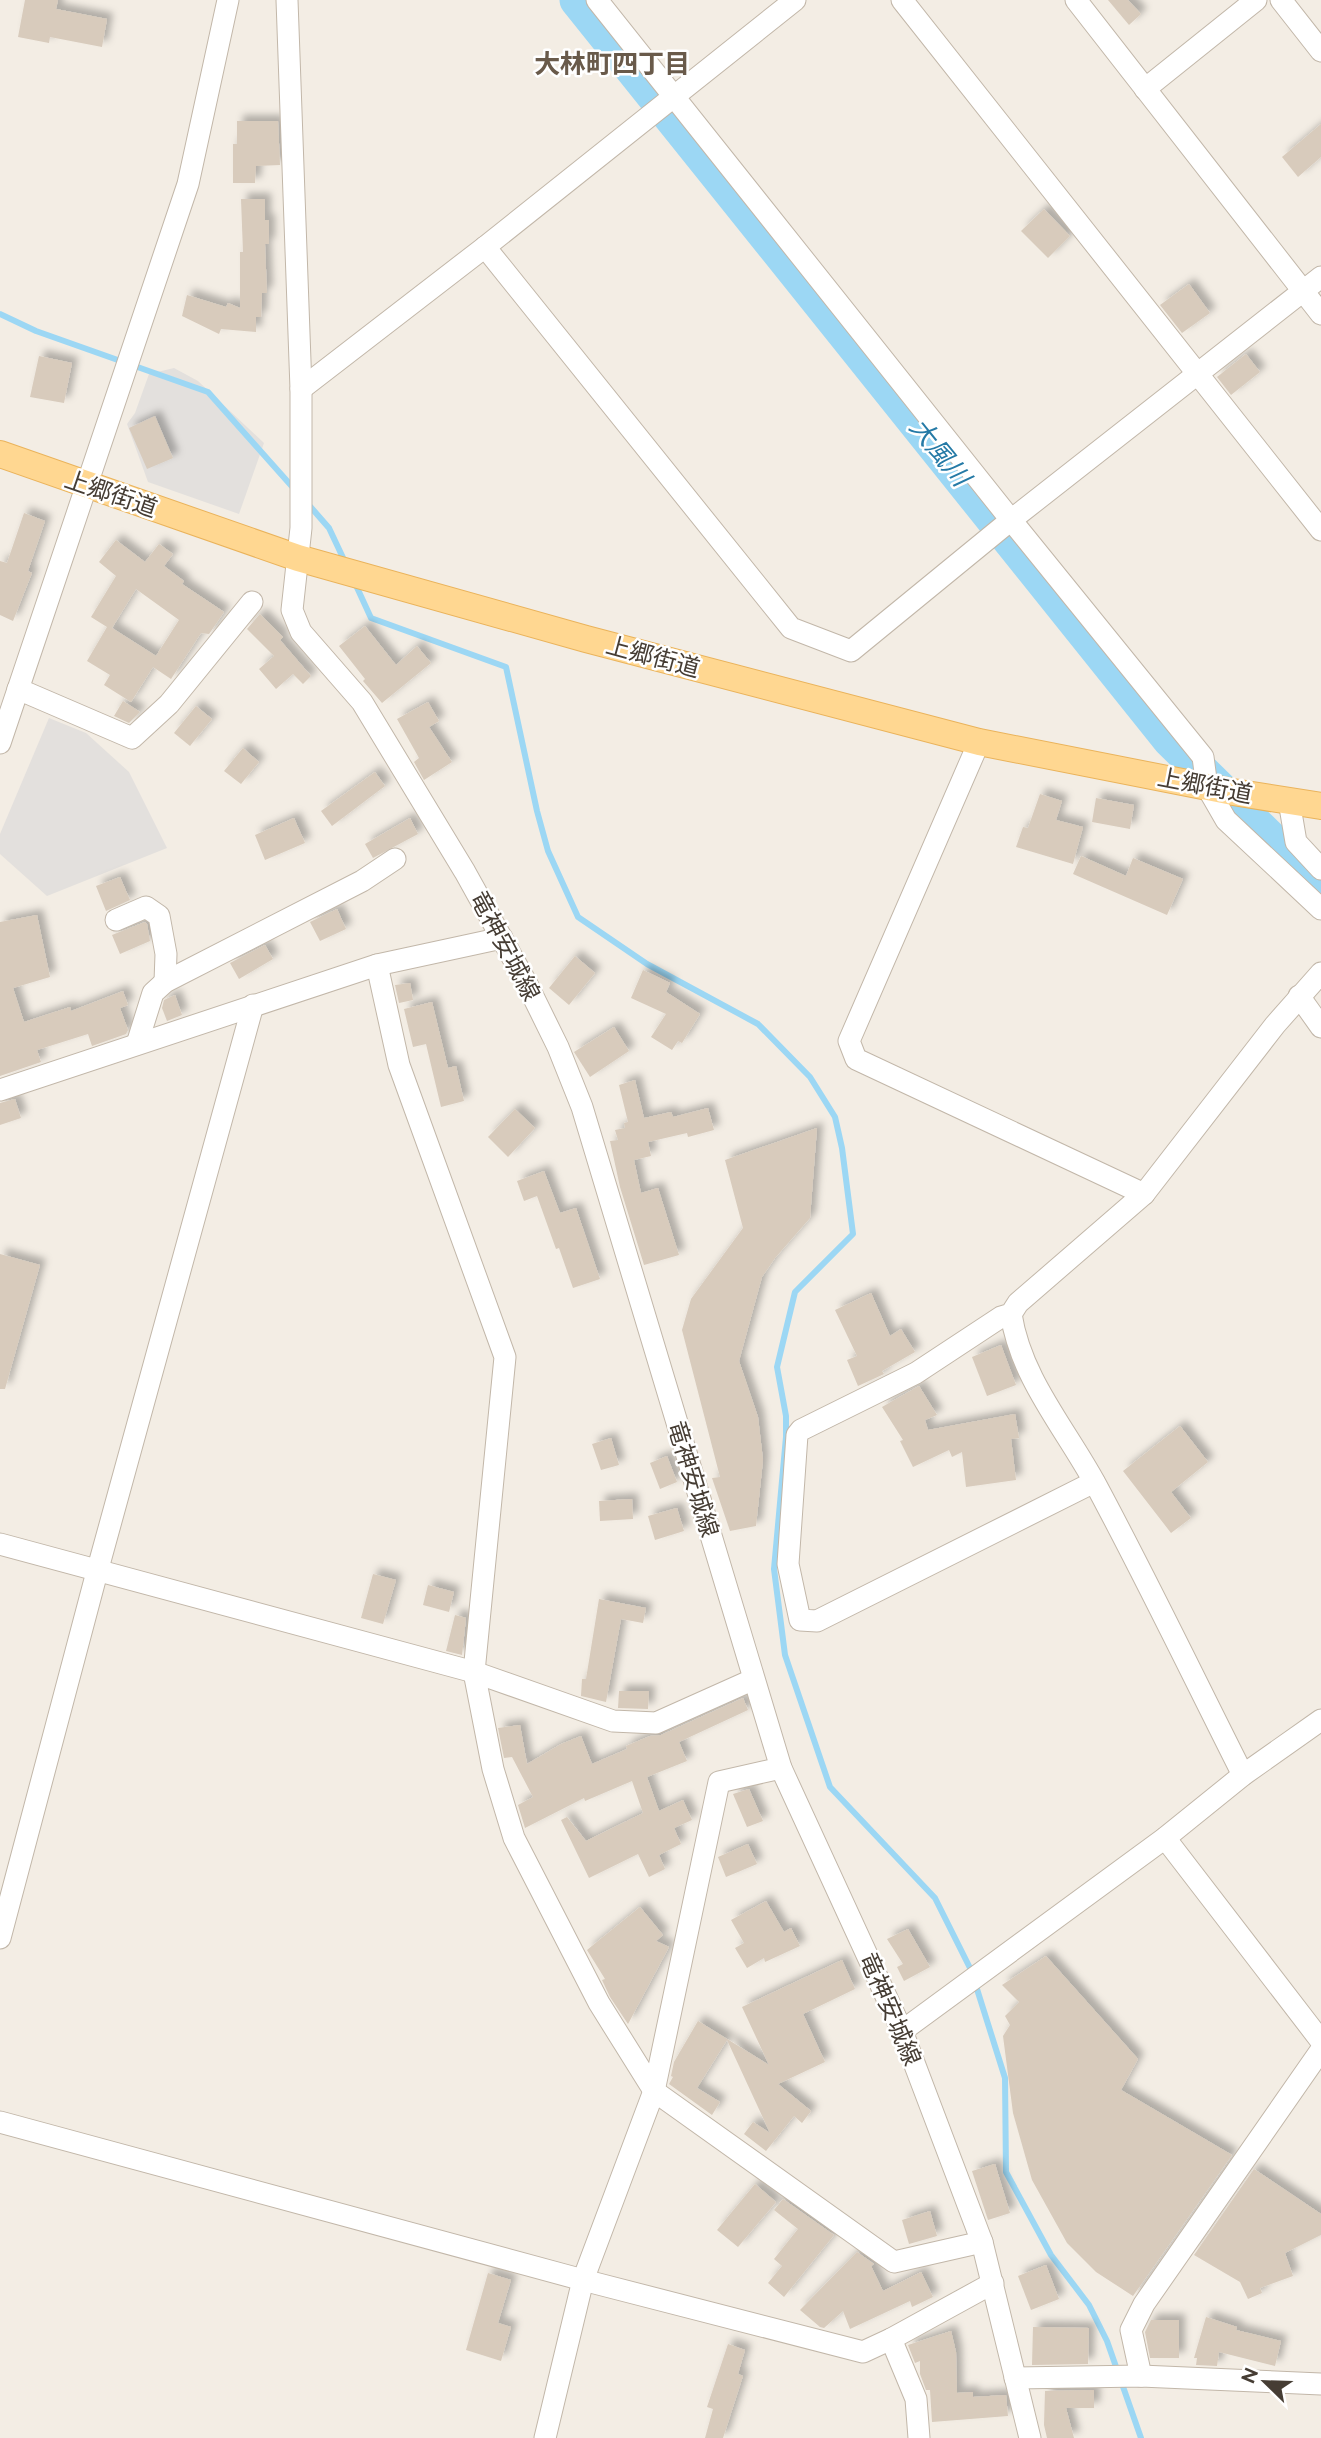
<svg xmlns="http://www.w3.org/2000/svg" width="1321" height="2438" font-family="Raleway,'Noto Sans JP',sans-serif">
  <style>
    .parking { fill: #e3e0dd }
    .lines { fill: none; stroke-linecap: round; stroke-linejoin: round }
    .stream { stroke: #9cd7f4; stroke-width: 6 }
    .river { stroke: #9cd7f4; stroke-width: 35 }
    .building { fill: #d8cbbc; fill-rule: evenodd; filter: url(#shadow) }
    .minor-casing { stroke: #c2b7a9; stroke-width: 23 }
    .major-casing { stroke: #eab35b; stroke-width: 28 }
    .minor { stroke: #fff; stroke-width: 21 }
    .major { stroke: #ffd791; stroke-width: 26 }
    .labels { text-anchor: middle; stroke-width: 5; stroke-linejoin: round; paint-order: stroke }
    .street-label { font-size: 24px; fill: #463d34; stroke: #fff }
    .neighbourhood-label { font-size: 26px; font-weight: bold; fill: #695a4a; stroke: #fff }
    .water-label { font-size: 26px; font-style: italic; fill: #257aa6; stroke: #fff }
  </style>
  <defs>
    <filter id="shadow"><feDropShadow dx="6" dy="-6" stdDeviation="3.5" flood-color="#0004"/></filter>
  </defs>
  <rect width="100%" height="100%" fill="#f3ede4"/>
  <g class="parking">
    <path d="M174,368L198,381L264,443L239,514L148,482L127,424L135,413L149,374Z"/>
    <path d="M49,718L86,733L129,772L167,848L47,896L0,854V834Z"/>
  </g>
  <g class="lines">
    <g class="stream">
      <path d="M0,314L36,331L208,392L296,491"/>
      <path d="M308,504L329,528L345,562"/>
      <path d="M354,581L371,618L506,667L537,811L548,851L578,917L647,964L758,1024L810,1077L835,1117L842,1148L853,1234L795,1292L777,1367L786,1416V1437L774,1569L785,1655L830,1787L935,1898L971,1970L1005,2078L1006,2172L1051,2255L1089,2305L1107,2341L1141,2438"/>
    </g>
    <path class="river" d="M577,0L1170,740L1321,888"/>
  </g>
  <g class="building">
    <path d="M25,0H58L56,9L107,19L102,47L50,37L49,43L18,37Z"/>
    <path d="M1108,0H1128L1141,14L1129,25Z"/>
    <path d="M237,121H278L280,165L256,166L255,183H233V144H237Z"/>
    <path d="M1321,124V157L1298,177L1282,157Z"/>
    <path d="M241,199H265V220H269V244H265L267,293H262L261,317H256V332L221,329L219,334L182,316L187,295L226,307L228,303L240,308V252H243Z"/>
    <path d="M1044,209L1070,236L1048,258L1021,231Z"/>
    <path d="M1189,284L1210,313L1182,333L1160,305Z"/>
    <path d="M1246,354L1260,372L1231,395L1217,377Z"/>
    <path d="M39,356L72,363L64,403L30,397Z"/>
    <path d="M155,416L173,458L147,469L129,428Z"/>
    <path d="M24,513L45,521L28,571L32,573L13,621L0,615V561L7,563Z"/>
    <path d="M116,540L145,562L159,544L173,554L164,566L184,581L182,584L224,612L209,634L201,633L171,679L153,667L131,702L104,685L110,675L87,661L107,627L91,617L116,576L99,562ZM136,589L179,620L156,656L112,628Z"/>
    <path d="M260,614L283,637L280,640L311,676L303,684L293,674L276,689L259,669L274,656L247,629Z"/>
    <path d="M365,626L396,665L417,646L431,663L382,703L363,681L365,679L339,646Z"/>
    <path d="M123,701L140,712L129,723L114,716Z"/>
    <path d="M428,702L439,721L429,727L452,762L424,780L414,762L419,758L397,719Z"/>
    <path d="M196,706L212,719L190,746L174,733Z"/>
    <path d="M243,748L259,762L241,784L224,771Z"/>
    <path d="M375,772L385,786L332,826L321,811Z"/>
    <path d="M1040,794L1062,801L1056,820L1083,827L1073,864L1016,847L1023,827L1028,828Z"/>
    <path d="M1096,798L1134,805L1130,829L1092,822Z"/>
    <path d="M294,818L305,843L265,860L255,835Z"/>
    <path d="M410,818L418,834L373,858L365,844Z"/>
    <path d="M1081,856L1126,876L1133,858L1183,879L1167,915L1073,874Z"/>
    <path d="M120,877L130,900L106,911L96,886Z"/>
    <path d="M337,909L346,929L320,941L310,922Z"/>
    <path d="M37,915L50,977L13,988L24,1022L70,1007L71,1011L123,991L128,1005L120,1008L128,1030L126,1034L92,1046L88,1034L37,1050L41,1062L0,1076V922Z"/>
    <path d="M145,922L147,924L150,941L120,954L112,935Z"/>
    <path d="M265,945L273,959L239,979L230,963Z"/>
    <path d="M575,956L595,973L569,1005L549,988Z"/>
    <path d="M643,970L670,983L666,992L700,1014L682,1043L678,1041L672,1050L651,1037L666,1014L631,998Z"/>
    <path d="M410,983L413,1000L399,1003L395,985Z"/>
    <path d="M175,995L182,1015L167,1021L162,1008L164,1000Z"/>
    <path d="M432,1002L448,1068L456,1066L464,1101L441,1107L426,1044L413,1047L404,1009Z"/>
    <path d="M614,1027L629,1051L590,1077L574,1052Z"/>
    <path d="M635,1080L644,1118L671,1112L673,1117L708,1108L714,1130L688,1137L687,1133L648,1142L651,1156L634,1160L641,1193L658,1188L679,1255L644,1265L620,1187L610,1141L618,1140L615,1130L625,1128L624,1123L628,1122L619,1085Z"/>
    <path d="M15,1099L21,1118L0,1125V1103Z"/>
    <path d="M515,1109L535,1128L508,1157L488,1137Z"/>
    <path d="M817,1128L810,1218L775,1258L762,1277L739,1361L758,1417L763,1460L756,1526L730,1531L712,1478L720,1477L682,1330L691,1299L743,1228L725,1160Z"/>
    <path d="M544,1171L560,1213L576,1208L600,1279L573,1288L559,1248L556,1249L537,1196L524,1201L517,1181Z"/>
    <path d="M0,1254L40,1265L5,1389H0Z"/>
    <path d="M871,1293L890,1336L901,1329L915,1352L882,1371L884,1374L858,1386L847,1360L857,1356L835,1310Z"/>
    <path d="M1001,1345L1016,1385L987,1396L972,1357Z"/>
    <path d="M919,1386L937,1415L925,1420L928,1430L1015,1414L1019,1438L1011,1439L1016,1480L966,1487L962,1452L952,1457L949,1450L913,1467L900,1441L903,1440L882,1407Z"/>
    <path d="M1180,1426L1208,1462L1171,1492L1191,1518L1171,1533L1123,1471Z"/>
    <path d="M611,1438L619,1465L601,1470L592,1444Z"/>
    <path d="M667,1456L677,1482L660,1489L650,1463Z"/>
    <path d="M632,1499L633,1519L600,1521L599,1501Z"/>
    <path d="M677,1508L684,1531L655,1540L648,1516Z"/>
    <path d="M373,1574L396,1580L383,1624L361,1618Z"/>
    <path d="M428,1585L454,1592L449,1612L423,1605Z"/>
    <path d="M599,1599L646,1608L643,1623L621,1619L606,1702L581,1696L582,1679H586Z"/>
    <path d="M455,1615L466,1618L462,1655L446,1651Z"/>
    <path d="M619,1691H649L648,1709L618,1708Z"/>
    <path d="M743,1698L748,1710L679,1742L687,1761L647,1777L659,1811L683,1800L692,1820L674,1828L681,1844L659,1855L665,1869L649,1877L638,1854L589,1878L561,1820L567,1817L586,1841L643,1813L632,1781L585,1801L584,1798L525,1828L518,1805L533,1797L512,1757L504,1758L498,1728L520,1725L527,1764L561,1744L581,1736L592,1764L627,1749L626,1746L650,1736L661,1735Z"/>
    <path d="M749,1789L763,1821L747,1827L733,1794Z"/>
    <path d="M748,1844L757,1864L726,1877L718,1857Z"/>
    <path d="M766,1901L784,1932L791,1928L800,1946L765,1962L764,1958L747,1968L735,1948L744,1943L731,1920Z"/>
    <path d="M640,1907L663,1935L656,1941L669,1947L628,2024L610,1997L602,1980L605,1979L587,1950Z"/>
    <path d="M908,1929L930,1967L904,1981L897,1967L903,1964L887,1939Z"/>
    <path d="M1046,1956L1138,2059L1121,2090L1232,2155L1133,2296L1096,2272L1067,2243L1032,2180L1013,2113L1003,2036L1010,2025L1005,2016L1019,2002L1002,1985Z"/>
    <path d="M842,1960L855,1989L803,2014L825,2062L778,2084L811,2111L802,2123L794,2116L766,2151L744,2134L753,2122L770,2133L727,2040L697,2088L720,2102L712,2115L669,2084L673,2077L671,2076L674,2062L698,2021L769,2065L742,2007Z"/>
    <path d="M995,2164L1010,2213L988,2220L972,2171Z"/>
    <path d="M1254,2169L1321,2214V2235L1285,2253L1293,2276L1260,2288L1262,2293L1248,2299L1240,2282L1194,2255Z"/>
    <path d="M755,2184L776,2202L738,2247L717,2230Z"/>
    <path d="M783,2199L834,2235L784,2297L768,2283L782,2266L774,2259L798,2229L774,2210Z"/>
    <path d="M930,2211L937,2236L909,2244L902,2220Z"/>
    <path d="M857,2252L874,2264L871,2266L883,2291L921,2272L933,2297L912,2307L910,2301L850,2329L843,2311L824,2328L820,2327L800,2310Z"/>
    <path d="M1046,2265L1059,2299L1031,2310L1018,2276Z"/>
    <path d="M488,2273L511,2280L498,2323L511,2327L501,2361L466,2350Z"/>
    <path d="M1206,2317L1237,2327L1236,2330L1281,2341L1275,2366L1219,2352L1217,2366L1196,2365L1197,2358H1194Z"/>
    <path d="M1151,2320H1179V2358H1150L1145,2332Z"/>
    <path d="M1033,2327L1089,2328L1088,2364L1032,2365Z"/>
    <path d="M951,2331L956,2352L957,2393L973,2392V2397L1006,2395L1008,2416L932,2422L930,2390H926L920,2374V2361L915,2363L908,2345Z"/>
    <path d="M728,2344L745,2350L738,2374L743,2376L723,2438H705L713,2409L707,2407Z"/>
    <path d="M1094,2390V2408H1066L1074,2438H1047L1044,2425L1045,2391Z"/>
  </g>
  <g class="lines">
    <g class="minor-casing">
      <g id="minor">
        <path d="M287,0L301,389V528L292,610L301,632L362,702L465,872L526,982L558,1047L582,1107L781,1768L902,2031L982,2242L1030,2438"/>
        <path d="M597,0L1011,520L1203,757L1207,787L1226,820L1321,909"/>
        <path d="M902,0L1321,530"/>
        <path d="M1076,0L1321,314"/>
        <path d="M1281,0L1321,51"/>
        <path d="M1145,89L1256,0"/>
        <path d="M485,247L791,628L851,651L1011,520L1321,277"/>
        <path d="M301,389L485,247L795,0"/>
        <path d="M18,689L132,738L169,704L252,602"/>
        <path d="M979,742L849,1041L856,1059L1144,1194"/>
        <path d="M0,743L188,184L228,0"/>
        <path d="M1289,801L1296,842L1321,869"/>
        <path d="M116,920L146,907L159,916L166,954L165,982"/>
        <path d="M377,965L399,1065L505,1357L474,1672L493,1769L514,1838L599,2003L654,2091L894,2262L982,2242"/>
        <path d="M1299,996L1321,1027"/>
        <path d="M137,1044L153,993L165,982L362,881L395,859"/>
        <path d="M0,1090L377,965L502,938"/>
        <path d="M1011,1314C1021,1379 1066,1429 1096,1485C1147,1580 1194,1678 1243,1775"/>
        <path d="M1094,1482L817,1621L800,1620L788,1564L797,1435L801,1430L916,1373L1001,1317L1011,1314L1018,1303L1144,1194L1275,1025L1321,973"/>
        <path d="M0,1544L474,1672L613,1721L656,1723L752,1680"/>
        <path d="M1165,1838L1321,2041"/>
        <path d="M0,1938L97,1572L253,1005"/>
        <path d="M902,2031L1165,1838L1243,1775L1321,1720"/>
        <path d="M0,2122L583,2280L863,2352L891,2339L993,2283"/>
        <path d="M891,2339L916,2399L919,2438"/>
        <path d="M1141,2376L1131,2330L1144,2304L1321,2050"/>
        <path d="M1015,2378L1141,2376L1321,2384"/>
        <path d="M545,2438L583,2280L654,2091L719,1782L781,1768"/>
      </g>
    </g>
    <g class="major-casing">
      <path id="major" d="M0,454L298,558L586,639L979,742L1233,792L1321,806"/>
    </g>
    <use href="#minor" class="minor"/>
    <use href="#major" class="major"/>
  </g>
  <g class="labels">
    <g class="street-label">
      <text transform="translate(111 494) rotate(19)" y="8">上郷街道</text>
      <text transform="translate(653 657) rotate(15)" y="8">上郷街道</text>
      <text transform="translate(1205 786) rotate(11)" y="8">上郷街道</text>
      <text transform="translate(505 946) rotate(62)" y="8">竜神安城線</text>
      <text transform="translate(693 1479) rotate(73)" y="8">竜神安城線</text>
      <text transform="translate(890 2009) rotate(67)" y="8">竜神安城線</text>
    </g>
    <g class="neighbourhood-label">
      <text x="612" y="73">大林町四丁目</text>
    </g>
    <g class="water-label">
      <text transform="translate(940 452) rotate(51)" y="9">大風川</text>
    </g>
  </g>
  <g transform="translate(1265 2382) rotate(293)" stroke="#ffffff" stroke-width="5" paint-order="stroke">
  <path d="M0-5L12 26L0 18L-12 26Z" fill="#463d34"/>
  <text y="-10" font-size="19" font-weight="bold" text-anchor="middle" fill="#463d34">N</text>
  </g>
</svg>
